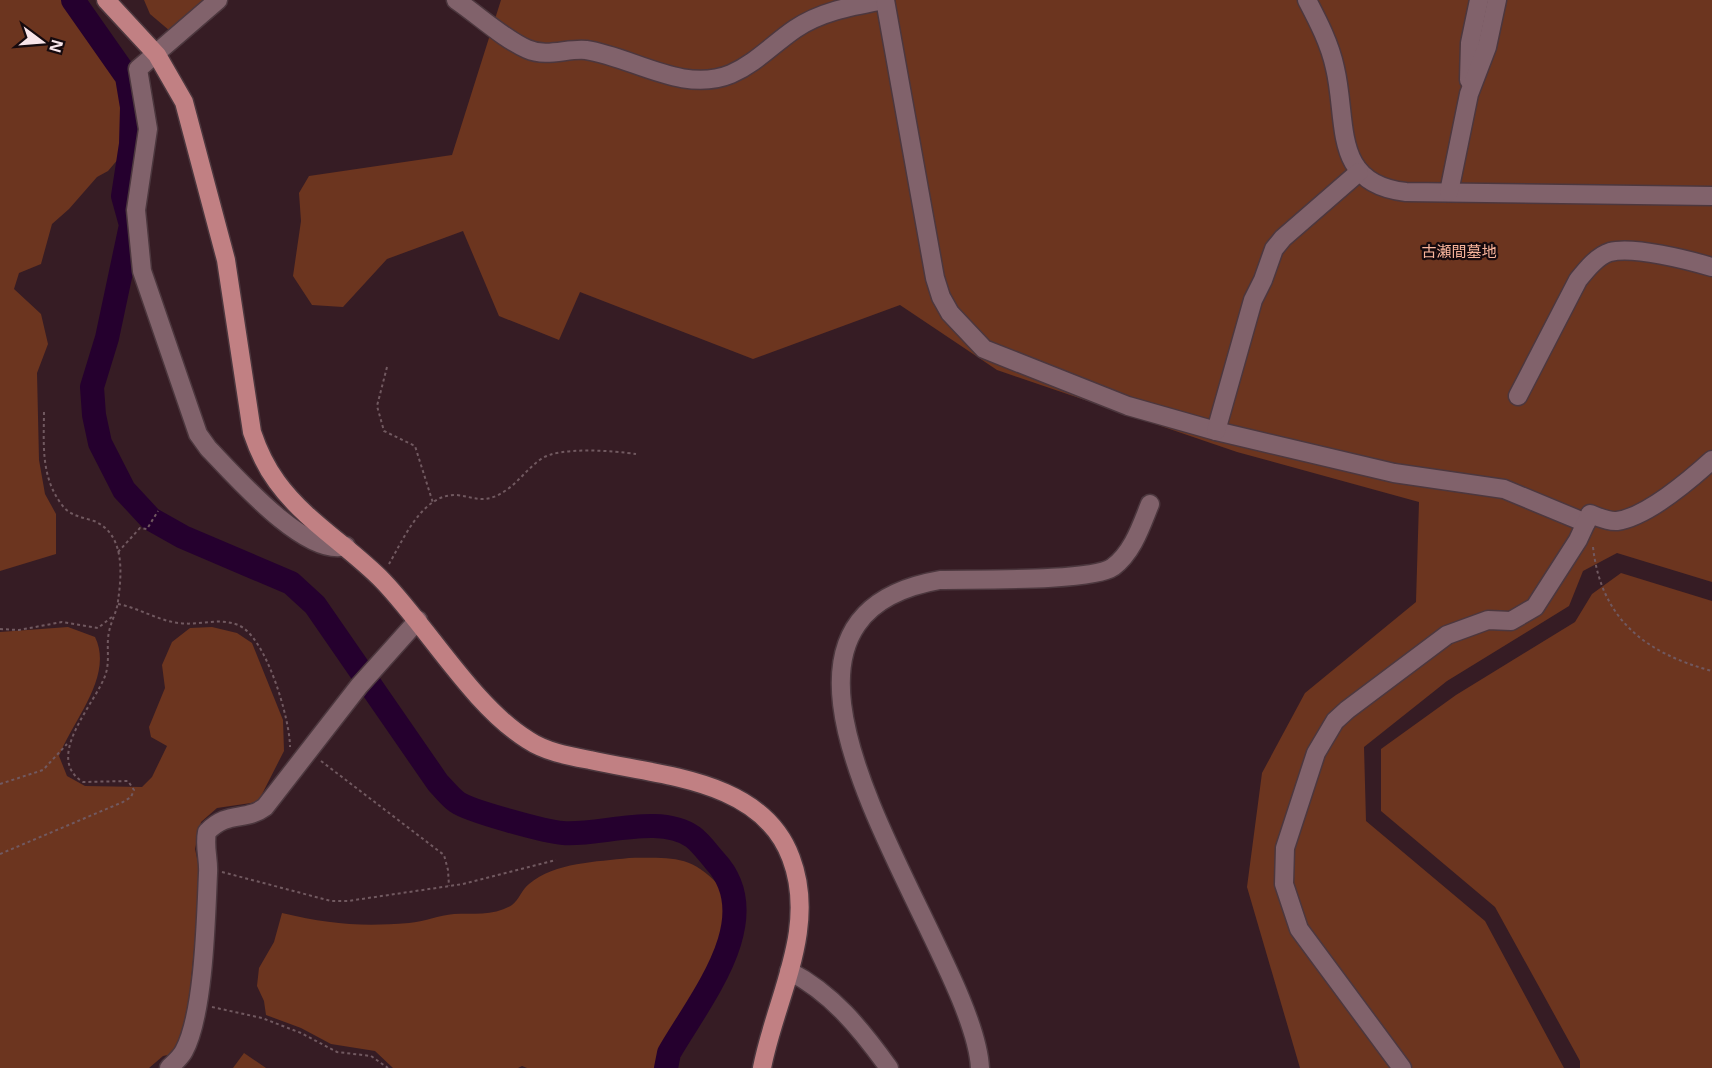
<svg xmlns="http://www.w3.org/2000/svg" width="1712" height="1068" font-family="'Open Sans','Noto Sans JP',sans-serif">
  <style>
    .green { fill: #6c351f }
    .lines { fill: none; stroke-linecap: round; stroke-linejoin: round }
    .river { stroke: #25002e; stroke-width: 24 }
    .minor-casing { stroke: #4c373e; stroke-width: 21 }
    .major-casing { stroke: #4c373e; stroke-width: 21 }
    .path { stroke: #715960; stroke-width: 2; stroke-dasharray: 3 3; stroke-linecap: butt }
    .minor { stroke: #81626b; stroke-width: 18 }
    .major { stroke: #c18083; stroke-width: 18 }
    .labels { text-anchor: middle; stroke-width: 4.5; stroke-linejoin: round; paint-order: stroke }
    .park-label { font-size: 15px; fill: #f9b59c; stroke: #160a0e }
  </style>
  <rect width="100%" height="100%" fill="#361c24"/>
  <g class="green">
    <path d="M0,0H67L111,58L115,75L122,81L128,113L125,151L108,171L97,177L69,209L52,224L41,264L19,273L14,289L41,314L48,344L37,373L39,460L45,494L56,514V554L0,571Z"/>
    <path d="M144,0H205L170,31L150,14Z"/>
    <path d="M501,0H1712V582L1617,553L1583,571L1569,606L1447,681L1364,747L1366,821L1485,921L1564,1068H1300L1247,887L1262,773L1305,693L1416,602L1419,502L1237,452L997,370L900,305L753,359L580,292L559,340L499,316L463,231L387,259L343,307L312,305L293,276L301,221L299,193L309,176L452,155Z"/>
    <path d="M1621,573L1712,601V1068H1580V1061L1495,907L1381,811V749L1456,695L1575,622L1592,594Z"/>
    <path d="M68,627L95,637C114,676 73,720 59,756L67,776L85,786L142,787L152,777L167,746L151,737L149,727L165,688L162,665L172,642L190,628L212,627L237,633L252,643L283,720L284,751L258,802L217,808L201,822L195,849L201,877L189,1001L181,1038L172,1054L163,1056L149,1068H0V632Z"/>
    <path d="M629,858C673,858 692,854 723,890V913L727,921L716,960L667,1046L660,1068H527L522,1066L518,1068H393L375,1051L331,1044L301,1028L266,1015L264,1001L257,986L259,968L274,942L282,913C329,924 360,927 409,923C424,922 439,915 454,914C473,913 494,916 512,905C519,900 522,889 529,884C555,862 597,862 629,858Z"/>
    <path d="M244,1053L266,1068H233Z"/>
  </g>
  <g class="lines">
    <path class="river" d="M73,0L127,77L132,107L131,144L123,196L131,225L107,338L92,387L94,415L100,443L124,490L151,519L183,537L291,583L315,605L438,783C444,789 450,797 457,802C469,811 547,832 563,833C600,836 660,813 693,837C701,843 708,853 715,861C768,918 700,999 669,1053L666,1068"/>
    <g class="minor-casing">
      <g id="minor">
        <path d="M218,0L138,69L148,129L136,210L142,271L198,434L208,448C234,475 307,559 346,546"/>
        <path d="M456,0C478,15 504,39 527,49C547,58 567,48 586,50C633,57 683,94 731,74C756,63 773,44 795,29C822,11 853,6 885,0"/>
        <path d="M885,0L935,278L941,297L950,313L984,349L1128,406L1216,431L1394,473L1504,489L1586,523"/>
        <path d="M1307,0C1318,21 1330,44 1335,68C1348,122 1331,184 1406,192L1712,196"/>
        <path d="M1469,80L1470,43L1479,0"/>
        <path d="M1449,192L1469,94L1487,47L1497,0"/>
        <path d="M1518,396L1578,280C1586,270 1597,256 1610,252C1634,246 1688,260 1712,267"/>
        <path d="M1216,431L1253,300L1263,280L1274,249L1283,238L1359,172"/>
        <path d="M789,971C832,993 861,1029 889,1068"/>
        <path d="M169,1068C174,1063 181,1057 184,1051C204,1014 206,918 208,873C209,859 204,847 207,832C228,810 245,822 265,807L359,686L418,620"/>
        <path d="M980,1068C974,947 698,622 940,580C972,579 1092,582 1113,567C1133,552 1141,526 1150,504"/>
        <path d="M1402,1068L1299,929L1284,884L1285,848L1316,753L1335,721L1347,710L1447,635L1488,620L1511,621L1535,607L1578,540L1590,514C1598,517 1609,522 1617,521C1646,517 1690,480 1712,460"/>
      </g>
    </g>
    <g class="major-casing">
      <path id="major" d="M106,0L157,55L184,102L226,260L252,432C258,450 266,467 277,482C305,521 350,547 383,581C429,629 474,707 528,740C546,752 569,756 590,760C660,776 762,779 791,858C818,929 775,999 762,1068"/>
    </g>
    <g class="path">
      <path d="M387,367L377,406L384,431L415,446L433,503"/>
      <path d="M1593,547C1601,619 1645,653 1712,671"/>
      <path d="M118,552L140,528L147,529L158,511"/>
      <path d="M389,564C403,540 422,494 456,495C471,496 480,503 496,496C516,487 525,470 541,459C560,446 614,451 636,454"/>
      <path d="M118,604C139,608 159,621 179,623C200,626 218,617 238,625C266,636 290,719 290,747"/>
      <path d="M0,629L19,630L62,622L98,628L113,616"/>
      <path d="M321,761L444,855L448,870L449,886"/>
      <path d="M0,784L43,770L67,744"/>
      <path d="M0,854L123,802L131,797L134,790L128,781L83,782C42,757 98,701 106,673C110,659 106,645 109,632C111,621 117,612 118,601C122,573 125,534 94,521C82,517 70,516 62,505C40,476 44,443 44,409"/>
      <path d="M222,872L331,901H348L463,884L556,860"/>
      <path d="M212,1007L262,1018L301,1033L337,1052L371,1056L388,1068"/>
    </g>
    <use href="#minor" class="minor"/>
    <use href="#major" class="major"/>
  </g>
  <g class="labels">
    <g class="park-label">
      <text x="1459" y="257">古瀬間墓地</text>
    </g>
  </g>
  <g transform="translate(42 42) rotate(106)" stroke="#160a0e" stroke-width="4.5" paint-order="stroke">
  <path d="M0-4.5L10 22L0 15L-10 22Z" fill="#f8e5ea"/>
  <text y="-9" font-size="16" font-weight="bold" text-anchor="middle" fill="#f8e5ea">N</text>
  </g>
</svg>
